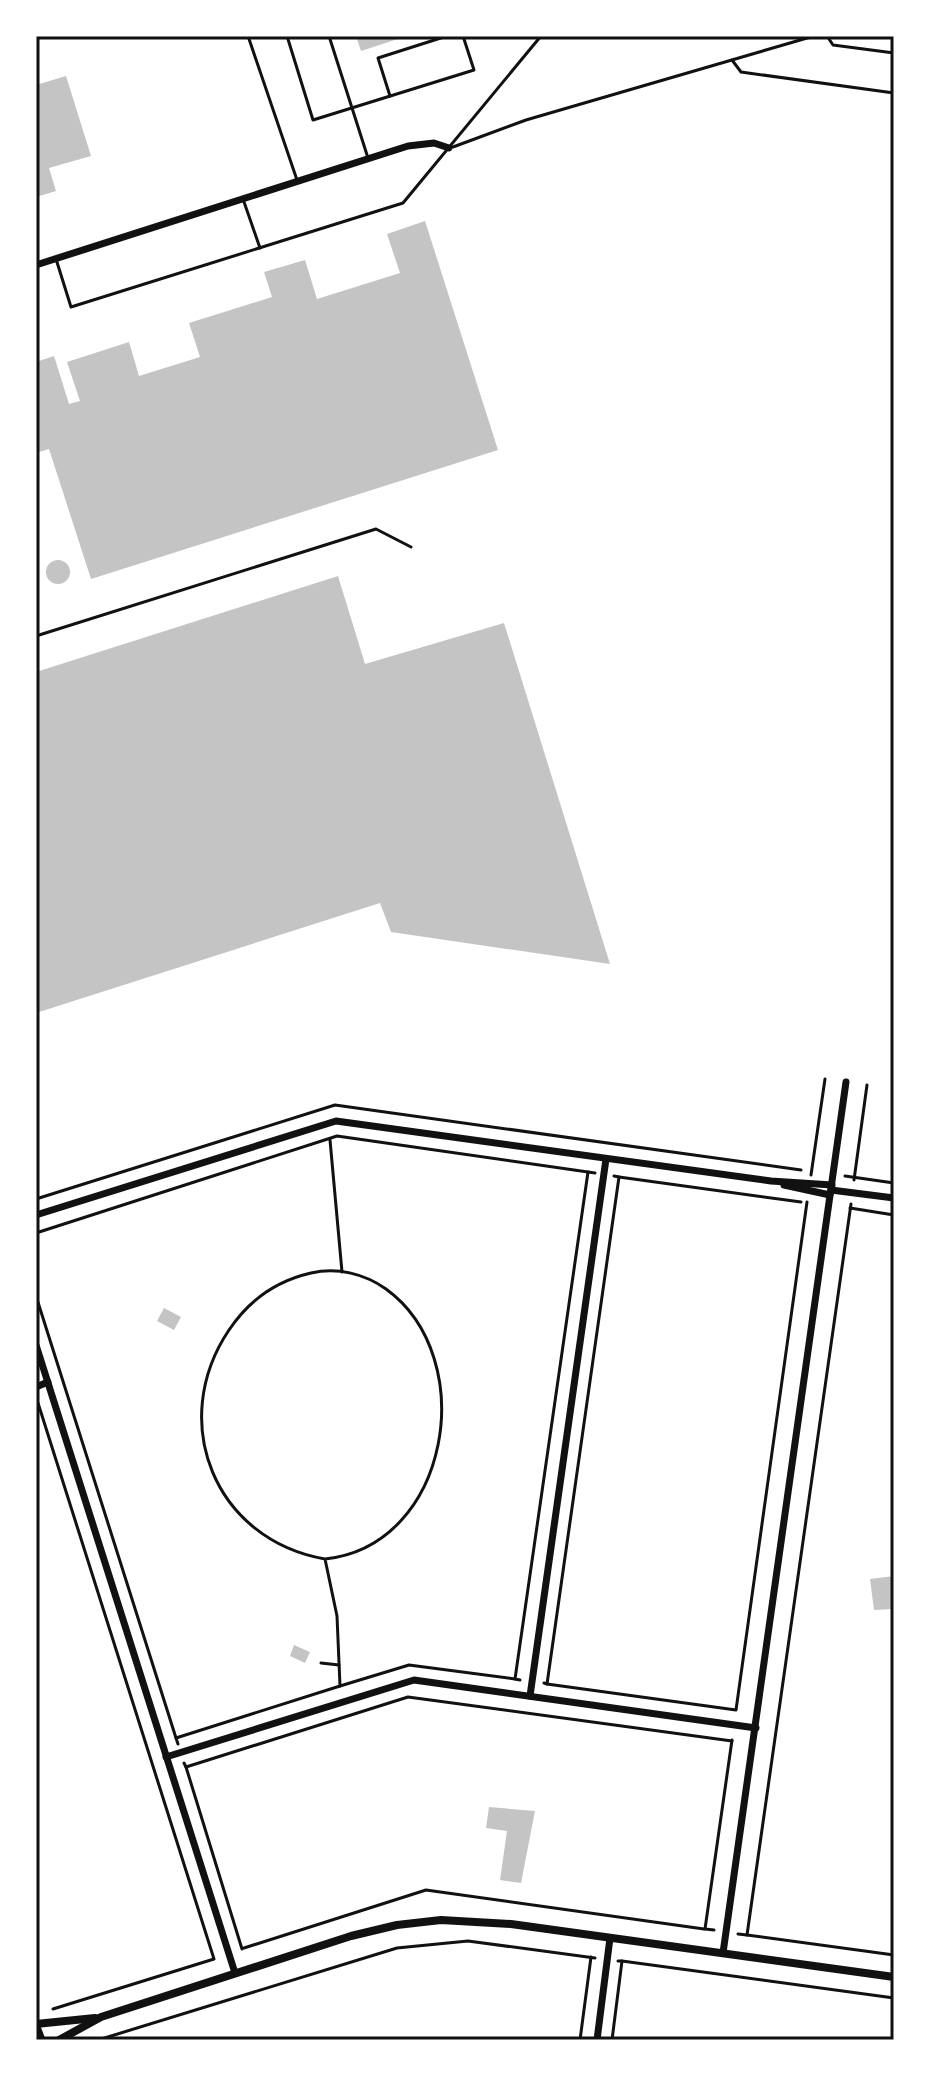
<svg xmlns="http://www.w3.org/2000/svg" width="930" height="2076" font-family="'Noto Serif',serif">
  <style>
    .building { fill: #c4c4c4 }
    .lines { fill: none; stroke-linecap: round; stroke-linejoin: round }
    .path { stroke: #111; stroke-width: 3 }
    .service { stroke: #111; stroke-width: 3 }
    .minor { stroke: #111; stroke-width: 7 }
    .tertiary { stroke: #111; stroke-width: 8 }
    .secondary { stroke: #111; stroke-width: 9 }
    .neatline { fill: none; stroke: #111; stroke-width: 3 }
  </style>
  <rect width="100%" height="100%" fill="#fff"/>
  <g class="building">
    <path d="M356,36H404V37L361,51Z"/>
    <path d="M66,76L91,156L49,168L56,191L36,197V85Z"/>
    <path d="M425,221L498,450L91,579L49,449L36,453V362L54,356L69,404L80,401L67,362L129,342L139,376L200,357L189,323L272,297L264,272L305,260L317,299L400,273L387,234Z"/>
    <circle cx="58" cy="572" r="12"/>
    <path d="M338,576L365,664L504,623L610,964L391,932L380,903L36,1013V672Z"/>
    <path d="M164,1308L181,1317L174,1330L157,1321Z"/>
    <path d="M894,1576V1609L874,1610L870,1579Z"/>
    <path d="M294,1645L310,1652L305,1663L290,1656Z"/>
    <path d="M489,1807L535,1811L521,1883L500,1880L507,1831L486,1828Z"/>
  </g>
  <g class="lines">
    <g class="path">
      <path d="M330,1140L342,1272"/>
      <path d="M811,1175L825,1079"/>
      <path d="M845,1176L894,1183"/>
      <path d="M619,1177L801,1202"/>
      <path d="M854,1180L867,1085"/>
      <path d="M36,1199L335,1105L801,1170"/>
      <path d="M850,1208L894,1215"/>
      <path d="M36,1233L337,1136L595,1173"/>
      <path d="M36,1296L176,1738"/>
      <path d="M38,1403L214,1959L53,2009"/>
      <path d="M321,1663L339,1665"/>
      <path d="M520,1680L515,1679L588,1172"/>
      <path d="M544,1683L547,1684L619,1177L614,1176"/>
      <path d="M547,1684L736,1710L807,1202"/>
      <path d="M340,1686L409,1665L515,1679"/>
      <path d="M178,1744L176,1738L340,1686L337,1616L325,1559C215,1540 167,1422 229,1330C249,1300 276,1281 311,1273C338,1267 365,1274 386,1289C481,1358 450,1546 325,1559"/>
      <path d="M184,1763L186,1767L408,1697L732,1741"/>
      <path d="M186,1767L242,1949"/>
      <path d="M714,1930L705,1929L732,1740"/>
      <path d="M738,1934L747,1935L851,1204"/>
      <path d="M747,1935L894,1955"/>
      <path d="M244,1948L426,1890L704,1929"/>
      <path d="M622,1961L894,1998"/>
      <path d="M98,2040L397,1948L468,1941L595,1958"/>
      <path d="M580,2040L591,1957"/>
      <path d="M612,2040L622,1961H618"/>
    </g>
    <g class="service">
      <path d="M248,36L297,180"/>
      <path d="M287,36L313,120L474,70L463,36"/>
      <path d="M329,36L368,158"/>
      <path d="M827,36L833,45L894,53"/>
      <path d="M732,60L741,72L894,93"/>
      <path d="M390,96L378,58L447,36"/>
      <path d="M453,147L526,120L814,36"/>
      <path d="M243,199L260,248"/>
      <path d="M56,259L71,307L403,203L541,36"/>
      <path d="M36,636L376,529L411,547"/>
    </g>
    <g class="minor">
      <path d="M36,265L408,146L434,143L449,148"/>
      <path d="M784,1185L830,1195"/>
      <path d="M831,1190L894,1198"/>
      <path d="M36,1215L336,1121L771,1181L832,1185"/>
      <path d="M36,1345L235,1973"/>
      <path d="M36,1387L48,1382"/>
      <path d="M530,1696L606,1159"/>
      <path d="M166,1757L414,1680L756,1728"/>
      <path d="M723,1953L846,1082"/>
      <path d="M597,2040L610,1938"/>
    </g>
    <g class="tertiary">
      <path d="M36,2024L95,2018"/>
      <path d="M59,2040L101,2017L351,1936L397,1925L441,1920L511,1924L894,1977"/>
    </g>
    <path class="secondary" d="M36,2027L41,2040"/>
  </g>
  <rect width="930" height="2076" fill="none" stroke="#ffffff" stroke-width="76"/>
  <rect x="38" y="38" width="854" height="2000" class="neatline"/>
</svg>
